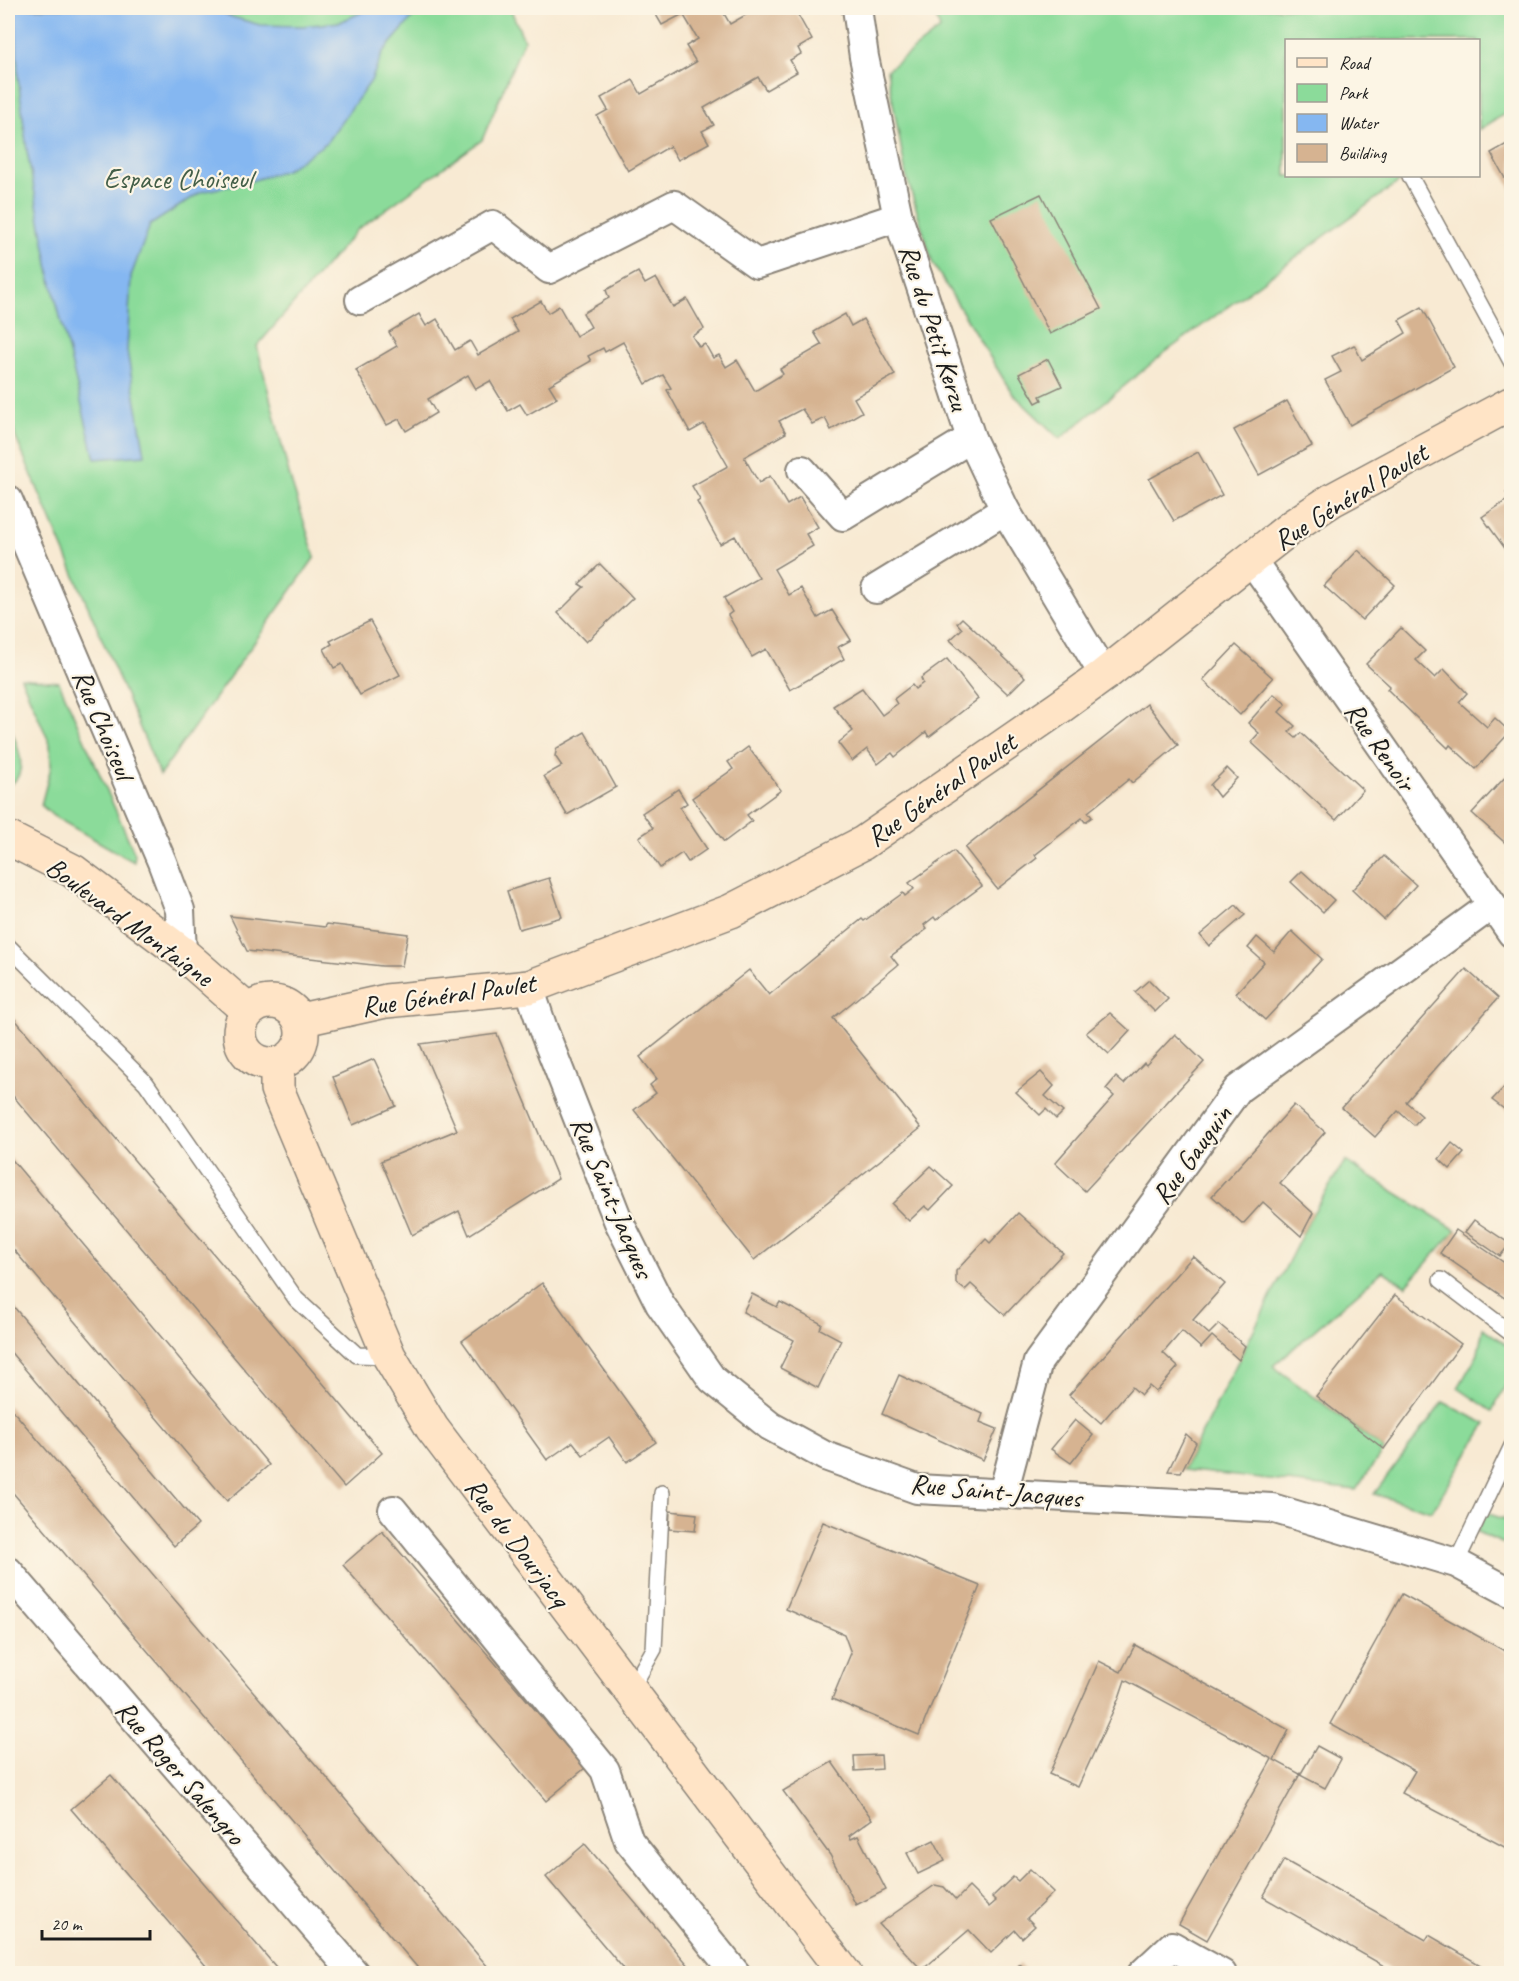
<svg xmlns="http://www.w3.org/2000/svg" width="1519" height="1981" font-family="Caveat,sans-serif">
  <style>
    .green { fill: #8bdb9a; stroke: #547c5b; stroke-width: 1.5 }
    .water { fill: #85b7f1; stroke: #506a86; stroke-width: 1.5 }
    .building { fill: #d6b391 }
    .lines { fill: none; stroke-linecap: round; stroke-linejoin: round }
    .lane-casing { stroke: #8a8378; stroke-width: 18 }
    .street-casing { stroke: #8a8378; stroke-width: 32 }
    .secondary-casing { stroke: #8a8378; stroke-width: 36 }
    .lane { stroke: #fff; stroke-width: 15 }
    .street { stroke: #fff; stroke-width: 28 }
    .secondary { stroke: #ffe4c6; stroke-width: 33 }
    .labels { text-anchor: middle; stroke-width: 4.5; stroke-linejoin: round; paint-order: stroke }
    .park-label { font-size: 28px; fill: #435f48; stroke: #fcf5e5 }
    .street-label { font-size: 28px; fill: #1c1c1c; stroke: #fcf5e5 }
  </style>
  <rect width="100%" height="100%" fill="#fcf5e5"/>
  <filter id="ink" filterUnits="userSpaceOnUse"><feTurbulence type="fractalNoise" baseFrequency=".0167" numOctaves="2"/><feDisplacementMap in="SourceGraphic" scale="12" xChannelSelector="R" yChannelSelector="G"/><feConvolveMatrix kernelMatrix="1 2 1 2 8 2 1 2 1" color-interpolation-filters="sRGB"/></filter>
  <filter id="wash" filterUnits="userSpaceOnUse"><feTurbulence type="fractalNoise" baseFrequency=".008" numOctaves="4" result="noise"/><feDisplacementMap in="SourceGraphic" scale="24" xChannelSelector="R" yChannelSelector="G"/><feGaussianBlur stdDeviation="1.35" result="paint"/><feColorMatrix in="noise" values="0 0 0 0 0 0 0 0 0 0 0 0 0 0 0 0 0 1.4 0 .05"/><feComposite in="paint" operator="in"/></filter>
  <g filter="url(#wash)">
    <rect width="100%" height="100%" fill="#f8ead3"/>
    <g class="green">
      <path d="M8,8H510L524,40L482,140L357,230L257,346L289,474L315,557L160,775L15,436L8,401Z"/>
      <path d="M933,8H1511V110L1479,130L1478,40H1286V176H1407L1163,354L1060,439L1012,393L933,264L906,175L887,70L940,29Z"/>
      <path d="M21,678L59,682L135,854L134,862L53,816L41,805L51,767L50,744Z"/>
      <path d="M9,725C17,743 31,774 8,786Z"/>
      <path d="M1345,1161L1456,1230L1406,1286L1383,1271L1273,1366L1384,1449L1356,1490L1183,1470L1313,1213Z"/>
      <path d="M1483,1328L1511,1348V1375L1492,1411L1458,1388L1478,1353Z"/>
      <path d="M1443,1402L1486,1424L1432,1511L1374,1494Z"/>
      <path d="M1511,1505V1547L1477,1532L1486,1513L1504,1519Z"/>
    </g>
    <path class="water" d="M15,8H213L232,17L260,25L302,26L340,22L371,8H421L383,52L371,81L326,143L286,170L248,182L201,192L150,225L131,276L127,351L145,455L95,459L51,280L27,151L18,77Z"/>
    <g id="blocks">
      <g class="building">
        <path d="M652,8H717L720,13L723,12L730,24L758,8H794L812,40L798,48L801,54L790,60L797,72L766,90L758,77L704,108L714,125L702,131L709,143L678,160L670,146L628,171L597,116L608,110L601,98L633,80L641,94L696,62L686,46L698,39L683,14L662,25Z"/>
        <path d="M1512,141V191L1491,153Z"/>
        <path d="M1041,194L1101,309L1050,334L991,218Z"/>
        <path d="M638,272L645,284L656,278L673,307L687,299L704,329L692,336L699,347L705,344L713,358L719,355L726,367L737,360L755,391L783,374L780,369L822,345L814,332L845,314L851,326L863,319L895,375L854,398L862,412L831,430L825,418L812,424L802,409L779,421L786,433L744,457L759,483L770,476L787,505L800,497L818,527L806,534L813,546L774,569L789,595L801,588L818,618L832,610L851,640L838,647L844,659L790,690L766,649L752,657L728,615L732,612L724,598L759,578L735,536L720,544L697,502L700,500L692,486L728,466L704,424L690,432L667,390L671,388L663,375L646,384L623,342L605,352L603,348L588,356L591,361L549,385L557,398L527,415L520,404L508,411L490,381L476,389L468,375L428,399L436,413L406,431L399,419L387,425L356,370L397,346L389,332L419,314L426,326L437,319L455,350L470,341L478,355L518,332L510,319L541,301L548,313L559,306L576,336L591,327L583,313L609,298L606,290Z"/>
        <path d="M1422,307L1454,367L1350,425L1325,380L1341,372L1332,356L1354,345L1362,360L1406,333L1399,320Z"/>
        <path d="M1048,359L1062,386L1040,396L1042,400L1036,403L1019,374Z"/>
        <path d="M1287,401L1312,446L1259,475L1234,430Z"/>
        <path d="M1198,452L1222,495L1174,521L1149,479Z"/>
        <path d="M1512,489V558L1482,517L1510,498L1506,493Z"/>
        <path d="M1358,550L1395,585L1362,620L1324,586Z"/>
        <path d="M600,564L633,598L586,642L558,613L584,587L579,584Z"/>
        <path d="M962,618L1025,677L1008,694L950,640L962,629L957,623Z"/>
        <path d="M370,621L400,675L360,695L342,664L334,668L324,649L332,644L330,641Z"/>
        <path d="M1401,628L1425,651L1416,660L1435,678L1444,669L1467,693L1459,702L1487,727L1495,718L1510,732L1476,769L1450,745L1448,748L1387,689L1390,686L1366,664Z"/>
        <path d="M1236,645L1273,678L1240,715L1203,680Z"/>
        <path d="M947,659L978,699L929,737L926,732L895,757L892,753L878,764L867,749L852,761L838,743L853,731L833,706L862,688L882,715L897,704L894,699L912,685L915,689L923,683L921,678Z"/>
        <path d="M1274,694L1286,704L1279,712L1295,726L1289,732L1296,738L1301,733L1363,790L1336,820L1251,742L1259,733L1248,723Z"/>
        <path d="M1147,704L1178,745L1132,783L1129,779L1088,812L1092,817L1085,822L1082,818L1035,855L1037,858L997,889L965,848Z"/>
        <path d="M585,732L616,787L567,815L544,776L562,766L555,756L557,748Z"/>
        <path d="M748,747L781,790L747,815L752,821L724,842L692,798L733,769L728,762Z"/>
        <path d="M1227,768L1237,778L1219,797L1210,785Z"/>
        <path d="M1509,773L1512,775V849L1472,813Z"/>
        <path d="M678,789L687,803L680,808L707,849L688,862L682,853L660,868L639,837L653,828L642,813Z"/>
        <path d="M954,851L982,886L936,920L934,917L924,925L927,929L891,956L898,965L833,1018L921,1128L754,1260L634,1110L656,1093L650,1085L657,1079L640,1057L749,970L769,995L862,919L864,921L903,893L905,896L914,889L909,883Z"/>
        <path d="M1384,856L1416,885L1384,920L1352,890Z"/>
        <path d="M1302,871L1334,900L1323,912L1291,882Z"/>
        <path d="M549,878L562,917L519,929L507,891Z"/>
        <path d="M1236,905L1245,915L1209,946L1200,935Z"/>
        <path d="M230,916L325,927L327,924L408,934L402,966H382L247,951Z"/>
        <path d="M1292,931L1322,959L1265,1020L1236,993L1264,962L1248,948L1257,937L1274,952Z"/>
        <path d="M1466,969L1498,998L1406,1102L1422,1116L1414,1125L1398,1111L1375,1137L1342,1108Z"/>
        <path d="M1149,980L1168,999L1155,1012L1135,992Z"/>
        <path d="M8,1011L382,1453L344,1487L8,1090Z"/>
        <path d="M1110,1013L1130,1031L1109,1054L1086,1033Z"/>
        <path d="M497,1034L558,1179L469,1235L459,1211L412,1235L381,1161L457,1130L420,1044Z"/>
        <path d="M1175,1034L1204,1062L1085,1191L1055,1163L1114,1096L1106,1089L1116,1077L1124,1084L1144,1063L1146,1065Z"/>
        <path d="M374,1059L396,1106L353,1125L333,1077Z"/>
        <path d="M1041,1072L1054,1086L1045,1096L1063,1112L1056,1119L1046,1109L1040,1115L1016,1092Z"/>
        <path d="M1512,1079V1115L1492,1100Z"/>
        <path d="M1294,1105L1325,1132L1280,1183L1313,1213L1301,1236L1263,1202L1243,1224L1212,1196Z"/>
        <path d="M1452,1143L1464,1153L1450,1169L1439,1159Z"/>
        <path d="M8,1155L269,1465L227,1501L8,1243Z"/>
        <path d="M931,1166L953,1186L930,1210L925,1206L909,1221L892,1204Z"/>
        <path d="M1018,1213L1063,1253L1005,1315L971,1284L965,1290L956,1283V1271L986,1239L990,1243Z"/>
        <path d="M1474,1220L1510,1244L1500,1256L1465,1232Z"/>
        <path d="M1456,1230L1512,1268V1303L1440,1253Z"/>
        <path d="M1193,1256L1225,1284L1193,1320L1209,1334L1219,1324L1245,1346L1239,1360L1212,1336L1201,1348L1182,1331L1163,1353L1178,1367L1156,1392L1149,1386L1141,1395L1132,1387L1101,1423L1069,1395Z"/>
        <path d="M542,1283L656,1442L627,1462L609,1437L583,1455L573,1442L547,1460L462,1341Z"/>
        <path d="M752,1294L777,1307L780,1302L822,1324L820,1329L841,1340L818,1388L780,1368L794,1340L743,1312Z"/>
        <path d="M1395,1295L1461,1344L1384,1449L1316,1396Z"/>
        <path d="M8,1300L198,1525L174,1546L8,1349Z"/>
        <path d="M899,1375L983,1414L980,1422L997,1429L983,1460L882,1414Z"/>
        <path d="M8,1405L270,1711L494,1974H423L311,1843L8,1487Z"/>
        <path d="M1075,1420L1093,1435L1071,1463L1051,1449Z"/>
        <path d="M1186,1434L1196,1443L1181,1472L1168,1471Z"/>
        <path d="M670,1511L697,1514L695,1531L669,1529Z"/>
        <path d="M823,1522L980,1586L919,1735L832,1699L851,1653L844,1634L786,1609Z"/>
        <path d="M382,1531L585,1768L546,1801L343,1565Z"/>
        <path d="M1402,1594L1512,1655V1851L1402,1793L1415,1771L1330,1724Z"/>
        <path d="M1135,1645L1289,1730L1274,1760L1300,1774L1207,1940L1179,1924L1272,1759L1125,1680L1119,1698L1078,1787L1049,1774L1099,1661L1121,1672Z"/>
        <path d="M1317,1746L1341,1759L1325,1788L1300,1775Z"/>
        <path d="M881,1755L882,1769L855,1771L854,1756Z"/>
        <path d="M832,1762L872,1819L849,1836L851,1839L858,1836L886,1890L856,1905L830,1855L783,1791Z"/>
        <path d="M111,1775L282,1974H213L71,1809Z"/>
        <path d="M934,1840L945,1861L918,1874L907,1853Z"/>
        <path d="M585,1844L696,1974H628L546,1877Z"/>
        <path d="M1284,1860L1426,1940L1429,1935L1496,1974H1398L1263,1897Z"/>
        <path d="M1030,1869L1054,1892L1027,1918L1035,1926L1022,1938L1015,1930L991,1953L969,1930L922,1970L879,1924L935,1885L944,1887L956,1900L969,1887L989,1907L996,1901L992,1897L1013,1877L1018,1881Z"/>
        <path d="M1020,1964L1030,1974H1010Z"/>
      </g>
    </g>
  </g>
  <g filter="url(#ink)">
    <use href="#blocks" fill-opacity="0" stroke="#8a8378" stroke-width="1.5"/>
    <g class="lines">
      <g class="lane-casing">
        <g id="lane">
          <path d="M1410,176L1512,363"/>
          <path d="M8,946L146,1083L296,1299L357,1355L389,1356"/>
          <path d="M1441,1280L1512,1334"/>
          <path d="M1456,1563L1512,1446"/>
          <path d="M630,1691L654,1649L662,1493"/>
        </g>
      </g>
      <g class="street-casing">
        <g id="street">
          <path d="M857,8L864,57L898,217L971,438L1005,510L1104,675"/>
          <path d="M360,300L493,225L549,269L674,205L757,264L898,217"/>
          <path d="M802,470L843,516L971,438"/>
          <path d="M8,500L162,862L180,910L182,953"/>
          <path d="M1251,559L1512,933"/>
          <path d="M876,589L1005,510"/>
          <path d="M529,987L543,1029L618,1220L660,1304L712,1379L770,1426L825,1456L917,1489L1272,1508L1456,1563L1512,1593"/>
          <path d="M1003,1493L1038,1362L1238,1089L1492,905"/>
          <path d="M393,1510L605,1770L629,1841L736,1974"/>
          <path d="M8,1571L355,1974"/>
          <path d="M1142,1974L1172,1946L1222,1974"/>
        </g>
      </g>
      <g class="secondary-casing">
        <g id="secondary">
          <path d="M8,838L73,871L182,953L248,1011"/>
          <circle cx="271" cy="1033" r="31"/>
          <path d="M300,1020L386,1001L529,987L731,911L863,843L1060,707L1104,675L1294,525L1332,500L1512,403"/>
          <path d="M277,1064V1089L389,1356L432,1428L845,1974"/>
        </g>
      </g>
      <use href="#lane" class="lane"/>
      <use href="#street" class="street"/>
      <use href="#secondary" class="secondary"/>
    </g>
  </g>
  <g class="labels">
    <g class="park-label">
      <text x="178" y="188">Espace Choiseul</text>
    </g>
    <g class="street-label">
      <text transform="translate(935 327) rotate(72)" y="10">Rue du Petit Kerzu</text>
      <text transform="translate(1350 496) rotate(-32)" y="10">Rue Général Paulet</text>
      <text transform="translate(104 724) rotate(67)" y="10">Rue Choiseul</text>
      <text transform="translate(1381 746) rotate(55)" y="10">Rue Renoir</text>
      <text transform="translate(941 789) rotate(-35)" y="10">Rue Général Paulet</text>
      <text transform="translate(130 921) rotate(36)" y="10">Boulevard Montaigne</text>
      <text transform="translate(448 994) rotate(-8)" y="10">Rue Général Paulet</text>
      <text transform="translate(1191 1154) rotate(-54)" y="10">Rue Gauguin</text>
      <text transform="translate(613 1197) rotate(67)" y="10">Rue Saint-Jacques</text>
      <text transform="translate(996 1490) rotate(5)" y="10">Rue Saint-Jacques</text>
      <text transform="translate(518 1542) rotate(53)" y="10">Rue du Dourjacq</text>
      <text transform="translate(181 1772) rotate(49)" y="10">Rue Roger Salengro</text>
    </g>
  </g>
  <rect width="1519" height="1981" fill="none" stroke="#fcf5e5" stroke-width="30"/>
  <rect x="1285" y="39" width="195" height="138" fill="#fcf5e5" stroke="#a29e95" stroke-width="1.5"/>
  <rect x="1297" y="58" width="30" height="9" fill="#ffe4c6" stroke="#a29e95" stroke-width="1.5"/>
  <text x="1339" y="69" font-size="18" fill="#1c1c1c">Road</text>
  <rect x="1297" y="84" width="30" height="18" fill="#8bdb9a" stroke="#a29e95" stroke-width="1.5"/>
  <text x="1339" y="99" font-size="18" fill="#1c1c1c">Park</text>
  <rect x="1297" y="114" width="30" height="18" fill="#85b7f1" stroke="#a29e95" stroke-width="1.5"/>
  <text x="1339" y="129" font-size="18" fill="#1c1c1c">Water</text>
  <rect x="1297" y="144" width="30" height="18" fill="#d6b391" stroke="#a29e95" stroke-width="1.5"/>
  <text x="1339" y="159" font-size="18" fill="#1c1c1c">Building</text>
  <path d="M42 1930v9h108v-9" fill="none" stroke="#1c1c1c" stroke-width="3"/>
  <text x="51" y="1930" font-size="18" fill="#1c1c1c" stroke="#fcf5e5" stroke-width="4.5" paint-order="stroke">20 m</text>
</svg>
